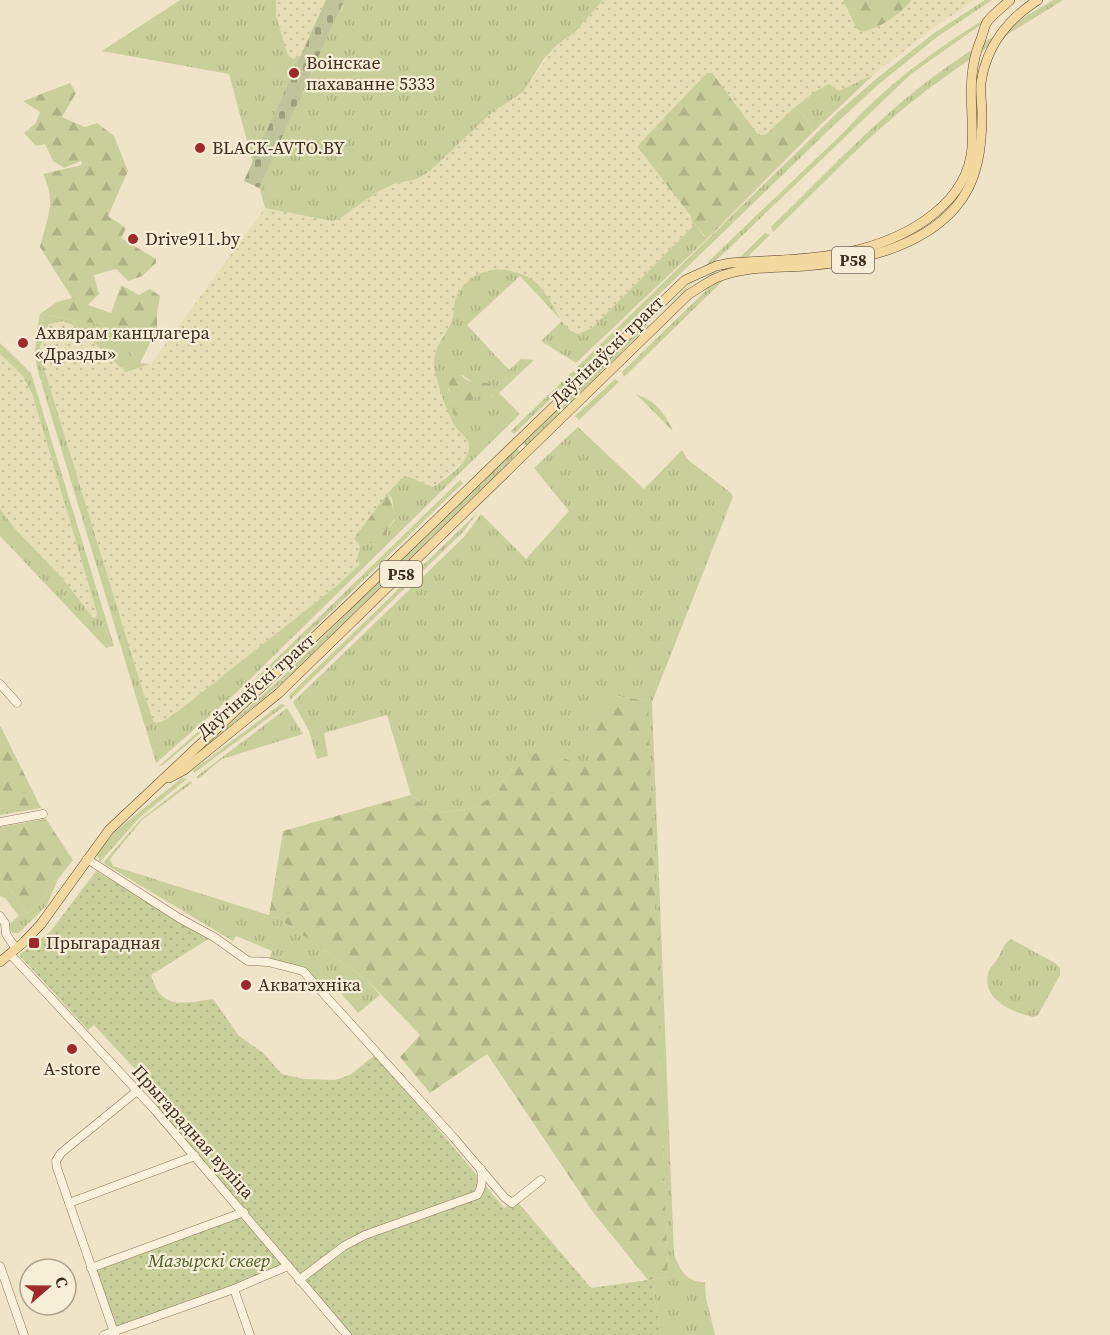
<svg xmlns="http://www.w3.org/2000/svg" width="1110" height="1335" font-family="'Source Serif 4',serif">
  <style>
    .farmland { fill: url(#farmland-dots) }
    .grass { fill: url(#grass-tufts); fill-rule: evenodd }
    .forest { fill: url(#forest-firs) }
    .cemetery { fill: url(#cemetery-stones) }
    .park { fill: url(#park-dots) }
    .lines { fill: none; stroke-linecap: round; stroke-linejoin: round }
    .minor-casing { stroke: #8d765c; stroke-width: 9 }
    .major-casing { stroke: #5b4430; stroke-width: 10 }
    .minor { stroke: #faf1dc; stroke-width: 8 }
    .major { stroke: #f3d9a0; stroke-width: 9 }
    .poi-dot { fill: #9e2a2b; stroke: #f7eed8; stroke-width: 2 }
    .labels { text-anchor: middle; stroke-width: 4.5; stroke-linejoin: round; paint-order: stroke }
    .shield { fill: #f7eed8; stroke: #756857; stroke-width: 1.5 }
    .shield-label { font-size: 16px; font-weight: bold; fill: #3d2e20 }
    .poi-label { font-size: 18px; fill: #3d2e20; stroke: #f7eed8; text-anchor: start }
    .street-label { font-size: 18px; fill: #3d2e20; stroke: #f7eed8 }
    .park-label { font-size: 18px; font-style: italic; fill: #4d5a26; stroke: #f7eed8 }
  </style>
  <defs>
    <pattern id="farmland-dots" width="8" height="8" patternUnits="userSpaceOnUse" patternTransform="scale(1.5)"><rect width="8" height="8" fill="#e6deb5"/><path d="M2 2h.1M6 6h.1" fill="none" stroke="#c6bf9b" stroke-width="1.8" stroke-linecap="round"/></pattern>
    <pattern id="grass-tufts" width="24" height="20" patternUnits="userSpaceOnUse" patternTransform="scale(1.5)"><rect width="24" height="20" fill="#c9cf9b"/><path d="M3 7l-1-3M5 7V3M7 7l1-3M15 17l-1-3M17 17v-4M19 17l1-3" fill="none" stroke="#aeb285"/></pattern>
    <pattern id="forest-firs" width="22" height="20" patternUnits="userSpaceOnUse" patternTransform="scale(1.5)"><rect width="22" height="20" fill="#c9cf9b"/><path d="M5 1l3.5 6h-7zM16 11l3.5 6h-7z" fill="#aeb285"/></pattern>
    <pattern id="cemetery-stones" width="16" height="16" patternUnits="userSpaceOnUse" patternTransform="scale(1.5)"><rect width="16" height="16" fill="#bfc49a"/><path d="M2 7V4a2 2 0 0 1 4 0v3zM10 15v-3a2 2 0 0 1 4 0v3z" fill="#9ca07d"/></pattern>
    <pattern id="park-dots" width="8" height="8" patternUnits="userSpaceOnUse" patternTransform="scale(1.5)"><rect width="8" height="8" fill="#c9cf9b"/><path d="M2 2h.1M6 6h.1" fill="none" stroke="#aeb285" stroke-width="1.8" stroke-linecap="round"/></pattern>
  </defs>
  <rect width="100%" height="100%" fill="#f0e4c8"/>
  <g class="farmland">
    <path d="M276,0H326L302,55L293,59L288,55L276,16Z"/>
    <path d="M603,0H975L932,29L873,75L836,111L822,87L762,136L639,149L686,208L693,220V226L592,328L585,333L579,334L568,330L549,298L521,273L456,299L453,320L435,352L458,430L469,443V450L465,460L433,487L409,477H402L354,538L360,546L357,559L360,564L339,584L177,712L165,720L159,723L154,722L144,695L42,362L40,347L49,324L63,321L77,327L126,372L151,364L265,208L332,221L339,219L377,192L394,184L417,179L430,171L490,114L523,92L552,51L574,33Z"/>
    <path d="M0,354L23,376L33,396L97,613L96,618H92L64,580L17,531L0,509Z"/>
  </g>
  <g class="grass">
    <path d="M180,0H276V16L288,55L293,59L302,55L326,0H603L574,33L556,46L544,59L523,92L490,114L430,171L417,179L394,184L377,192L339,219L332,221L265,208L229,74L102,51Z"/>
    <path d="M985,0H992L937,37L879,84L831,128L580,371L576,368L838,112L876,79L934,33Z"/>
    <path d="M1053,0H1063C1005,36 948,71 896,115C854,150 813,194 773,232L771,227L773,225C826,174 877,118 937,74C974,47 1014,24 1053,0Z"/>
    <path d="M985,19L986,21L911,74L655,319L697,277L711,259L845,131C885,86 934,50 985,19Z"/>
    <path d="M873,75L813,132L803,114L794,108L816,91L829,84L839,91Z"/>
    <path d="M693,226H697L703,235L708,238L576,363L541,341L562,321L520,276L467,325L509,370L521,359L534,360L499,393L520,414L236,693L156,763L41,382L44,380L41,381C32,358 35,337 40,314L104,325L140,363L151,364L126,372L77,327L63,321L49,324L40,347L42,362L144,695L154,722L159,723L165,720L177,712L339,584L360,564L357,559L360,546L371,543L376,546L388,534V528L395,520L392,499L388,493L403,477H409L433,487C445,479 468,464 469,448C470,438 460,434 455,426C446,410 439,389 435,371C430,350 445,338 452,321C455,314 453,305 456,298C465,279 483,268 504,270C557,275 552,330 579,334L592,328ZM462,375L494,396H476L473,399L474,407L455,417L452,397L448,389Z"/>
    <path d="M765,233L770,235L624,377L622,372Z"/>
    <path d="M650,324L527,446L523,443L645,326Z"/>
    <path d="M0,343L31,373L114,646L106,648L0,536V509L17,531L64,580L92,617L96,618L97,613L33,396L23,376L0,354Z"/>
    <path d="M573,371L577,374L514,434L511,431Z"/>
    <path d="M615,379L619,382L579,420L575,416Z"/>
    <path d="M578,427L644,489L682,450L687,459L731,493L733,497L652,702L674,1254C679,1269 687,1283 705,1282L706,1298L715,1335H661L653,1285L648,1280L668,1277L647,701L616,696L607,703L599,772L515,763L497,793L474,808L433,814L411,795L387,715L324,733L328,756L317,759L309,731L293,702L464,537L481,514L526,559L569,511L534,468Z"/>
    <path d="M516,448L520,451L283,682L183,765L276,683Z"/>
    <path d="M460,480L463,483C364,578 269,677 163,765L159,766L235,699Z"/>
    <path d="M477,513L464,531L290,700L289,695Z"/>
    <path d="M281,704L286,705L194,773L193,770L196,768Z"/>
    <path d="M287,708L303,734L222,759L198,779L196,777Z"/>
    <path d="M182,778L187,779L139,818L100,862L97,854L114,832Z"/>
    <path d="M190,781L192,783L142,820L110,859L113,866L278,918L367,980L380,995L358,1013L339,991L321,992L303,971L268,962L272,951L236,936L233,941L103,863L140,820Z"/>
    <path d="M0,875L27,914L40,902L58,879L47,905L19,933H12L8,925L19,916L5,898L0,896Z"/>
    <path d="M1011,939L1055,963L1060,968V975L1038,1015L1034,1017C1014,1013 982,1000 988,974C989,968 995,963 998,958C1002,951 1003,944 1011,939Z"/>
  </g>
  <g class="forest">
    <path d="M843,0H911V1C898,16 881,27 862,32L857,29Z"/>
    <path d="M707,73H712L759,136L766,134L794,108L803,114L813,132L708,238L703,234L697,226H693L691,216L639,149V144Z"/>
    <path d="M70,83L76,93L62,117L85,127L97,123L114,136L128,171L108,216L126,228L121,238L156,259V263L142,276L128,281L116,269L94,275L99,294L88,305L111,313L121,285L139,295L150,289L160,296L157,315V329L140,363L103,325L40,314L57,302L72,298L40,247C47,218 57,202 43,174L82,165L81,161L64,168L53,161L45,144L36,146L24,133L36,123L40,112L23,101Z"/>
    <path d="M457,373C462,375 465,380 470,381C480,384 496,380 499,393C490,399 480,393 473,399L476,415C468,422 464,423 455,417C453,405 448,392 449,380Z"/>
    <path d="M636,394C658,403 663,411 673,431Z"/>
    <path d="M388,493L396,517L388,528L386,539L376,546L371,543L360,546L354,538Z"/>
    <path d="M616,696L648,701L668,1277L648,1280L593,1212L487,1054L430,1093L400,1057L420,1035L367,980L278,918L269,916L283,831L411,795L433,814L474,808L497,793L515,763L543,750L599,772L590,714Z"/>
    <path d="M0,726L1,727L41,808L0,815Z"/>
    <path d="M46,819L73,860L40,902L27,914L0,875V827Z"/>
  </g>
  <path class="cemetery" d="M326,0H344L259,188L244,181Z"/>
  <path class="park" d="M96,871L210,938L151,975C161,1011 184,1003 213,999L239,1036L262,1052L282,1074L304,1079L335,1080L350,1075L376,1054L504,1208L516,1200L591,1288L648,1280L653,1285L661,1335H348L288,1266L114,1332L91,1268L245,1212L155,1109L164,1100L94,1025L88,1030L19,955L50,932Z"/>
  <g class="lines">
    <g class="minor-casing">
      <g id="minor">
        <path d="M0,684L17,703"/>
        <path d="M0,822L43,814"/>
        <path d="M87,859L179,918L214,937L248,961L268,962L303,971L454,1138L505,1198L512,1203L541,1180"/>
        <path d="M0,916L5,923L6,934L16,949"/>
        <path d="M10,954L154,1109L347,1335"/>
        <path d="M69,1203L195,1156"/>
        <path d="M0,1266L24,1335"/>
        <path d="M91,1268L244,1212"/>
        <path d="M299,1280L344,1246L365,1235L477,1195C483,1187 482,1179 481,1169"/>
        <path d="M234,1289L250,1335"/>
        <path d="M104,1335L234,1289L288,1266"/>
        <path d="M115,1335L57,1168L56,1161L61,1153L137,1091"/>
      </g>
    </g>
    <g class="major-casing">
      <g id="major">
        <path d="M169,778L184,770L279,693L689,294C698,289 707,282 716,278C744,266 777,268 806,266C857,262 920,248 955,208C978,182 982,148 982,114C982,104 980,93 981,83C986,47 1008,19 1038,0"/>
        <path d="M0,962L24,942L41,924L109,830L346,607L685,280L716,266L730,263C773,260 819,260 861,249C910,236 968,203 972,147C974,108 965,77 981,39C983,34 984,27 987,22C993,14 1003,7 1010,0"/>
      </g>
    </g>
    <use href="#minor" class="minor"/>
    <use href="#major" class="major"/>
  </g>
  <g class="poi-dot">
    <circle cx="294" cy="73" r="6"/>
    <circle cx="200" cy="148" r="6"/>
    <circle cx="133" cy="239" r="6"/>
    <circle cx="23" cy="343" r="6"/>
    <rect x="28" y="937" width="12" height="12" rx="3"/>
    <circle cx="246" cy="985" r="6"/>
    <circle cx="72" cy="1049" r="6"/>
  </g>
  <g class="labels">
    <g class="shield">
      <rect x="832" y="247" width="42" height="26" rx="4.5"/>
      <rect x="380" y="561" width="42" height="26" rx="4.5"/>
    </g>
    <g class="shield-label">
      <text x="853" y="266">Р58</text>
      <text x="401" y="580">Р58</text>
    </g>
    <g class="poi-label">
      <text x="306" y="69">Воінскае<tspan x="306" dy="21">пахаванне 5333</tspan></text>
      <text x="212" y="154">BLACK-AVTO.BY</text>
      <text x="145" y="245">Drive911.by</text>
      <text x="35" y="339">Ахвярам канцлагера<tspan x="35" dy="21">«Дразды»</tspan></text>
      <text x="46" y="949">Прыгарадная</text>
      <text x="258" y="991">Акватэхніка</text>
      <text x="72" y="1075" text-anchor="middle">А-store</text>
    </g>
    <g class="street-label">
      <text transform="translate(607 351) rotate(-44)" y="6">Даўгінаўскі тракт</text>
      <text transform="translate(256 686) rotate(-41)" y="6">Даўгінаўскі тракт</text>
      <text transform="translate(193 1132) rotate(48)" y="6">Прыгарадная вуліца</text>
    </g>
    <g class="park-label">
      <text x="209" y="1267">Мазырскі сквер</text>
    </g>
  </g>
  <g transform="translate(48 1287) rotate(70)"><circle r="28" fill="#f7eed8" stroke="#ada18e" stroke-width="1.5"/>
  <path d="M0-4.5L10 22L0 15L-10 22Z" fill="#9e2a2b"/>
  <text y="-9" font-size="16" font-weight="bold" text-anchor="middle" fill="#3d2e20">С</text>
  </g>
</svg>
